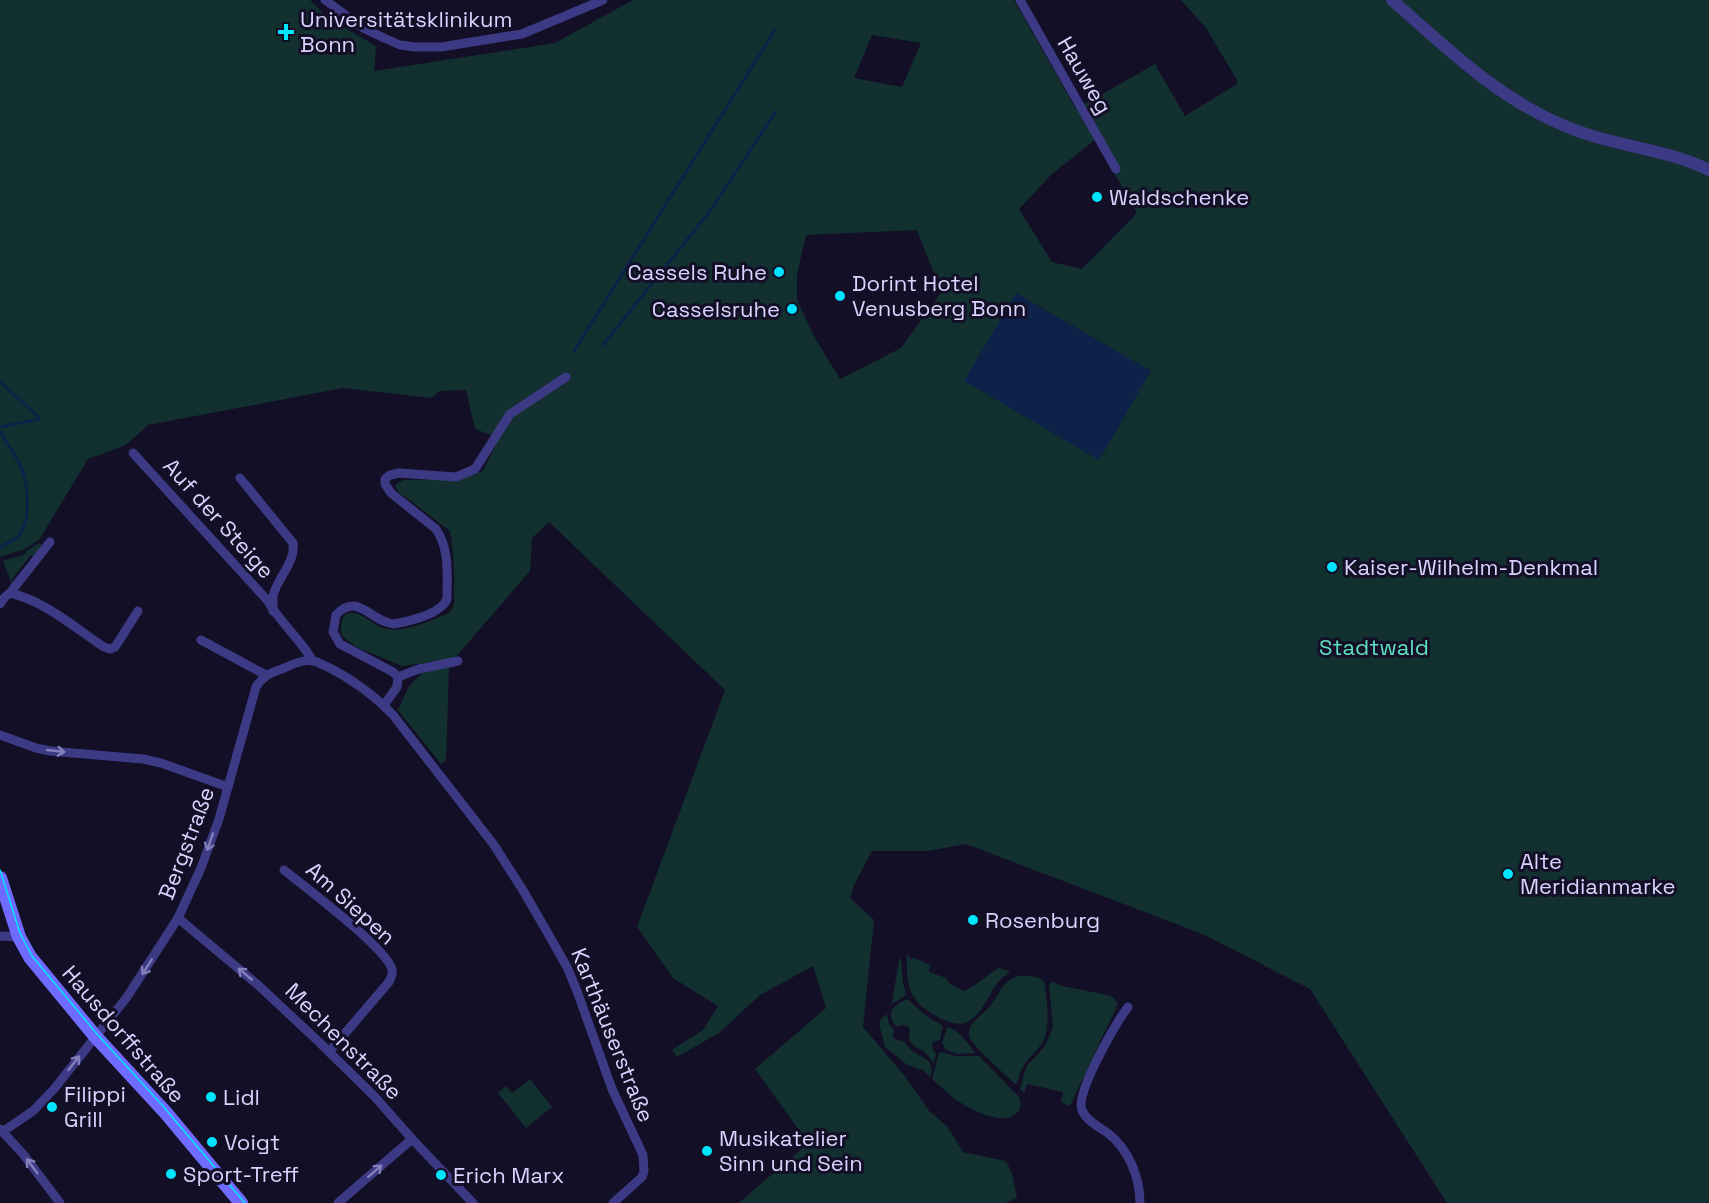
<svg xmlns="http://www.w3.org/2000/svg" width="1709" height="1203" font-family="'Space Grotesk',sans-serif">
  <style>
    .green { fill: #12302f; fill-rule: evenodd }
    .water { fill: #0c2248 }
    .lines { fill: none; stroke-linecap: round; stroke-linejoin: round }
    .stream { stroke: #0c2248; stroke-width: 3 }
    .minor { stroke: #3d3a85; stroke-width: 9 }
    .tertiary { stroke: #3d3a85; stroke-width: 12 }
    .secondary { stroke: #6f6bff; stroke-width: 14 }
    .tram { stroke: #00e5ff; stroke-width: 1.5 }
    .oneway { stroke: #837fbc }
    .poi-dot { fill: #00e5ff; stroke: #130f26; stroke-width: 2 }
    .labels { text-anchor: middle; stroke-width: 6; stroke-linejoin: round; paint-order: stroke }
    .poi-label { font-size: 22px; fill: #d9d4ff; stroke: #130f26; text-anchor: start }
    .street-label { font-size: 22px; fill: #d9d4ff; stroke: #130f26 }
    .park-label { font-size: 22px; fill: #5fe0c0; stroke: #130f26 }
  </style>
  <rect width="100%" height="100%" fill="#130f26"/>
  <g class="green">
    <path d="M0,0H310L327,17L376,46L374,71L555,43L633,0H1014L1076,109L1155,64L1185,116L1237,84V80L1206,28L1181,0H1709V1203H1447L1310,989L1205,935L966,844L928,851H872L854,885L850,898L874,920L863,1027L904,1075L929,1111L947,1126L963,1152L1006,1161L1012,1173L1017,1198L1005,1203H739L808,1143L755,1069L826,1008L813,966L760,995L719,1033L677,1057L672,1050L703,1030L718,1006L673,978L637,927L725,690L549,522L532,538L530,571L454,659L402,666L356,647L342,636C340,627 340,610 355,613C365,615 375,627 387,629C404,632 422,624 437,618C444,615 452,613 454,605C455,601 454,595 454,591C455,571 453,551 450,531L408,499L400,494L395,485L403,480L460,479L483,471L499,438L475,429L466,390L439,391L432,398L343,388L148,425L126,445L88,459L39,540L25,549L0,557ZM872,35L921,43L902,87L854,78ZM1095,140L1137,213L1082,269L1052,262L1019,209L1052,174ZM917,230L941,292L901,348L840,379L815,338L797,300V274L806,235ZM1016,293L1150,371L1099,460Z"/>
    <path d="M39,543L42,545L34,556L31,555L12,579L13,583L12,584L3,561L14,557L15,558L26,554L25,552Z"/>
    <path d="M449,667L446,761L441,764L398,710L409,686L423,672Z"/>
    <path d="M907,954L912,960L913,957L930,965L929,972L946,978L950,984L964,991L975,985L998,968L1010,971C1007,975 1003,976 1000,980C988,993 983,1017 964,1023C958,1025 948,1022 942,1019C909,1003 906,988 907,954Z"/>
    <path d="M899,959H901L903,983L906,995L892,1004Z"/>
    <path d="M1018,976C1026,976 1037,975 1044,981C1047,996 1051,1031 1042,1043C1030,1060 1023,1060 1017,1083L1015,1084C1006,1075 972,1046 969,1036C969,1035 969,1028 970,1027C974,1020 984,1013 990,1006C999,995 1002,981 1018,976Z"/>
    <path d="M1052,981L1062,986L1108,995L1113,997L1118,1004L1070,1106L1061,1102L1063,1092L1027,1084L1024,1093L1020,1089L1026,1067L1045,1046L1053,1028L1049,985Z"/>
    <path d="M907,999L928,1017L943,1026L940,1040L933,1042C931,1048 933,1050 936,1054L934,1063L924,1051L915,1047L909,1040L910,1030L908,1026L901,1025L896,1027C885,1011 893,1006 907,999Z"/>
    <path d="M887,1014L889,1024L894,1030C891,1043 897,1038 904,1042C907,1044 909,1048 911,1050C920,1058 935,1058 931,1075L929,1076L922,1069L920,1070L906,1064L885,1047L879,1024L881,1019Z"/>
    <path d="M948,1027C961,1032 968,1043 975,1053L958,1054L946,1050L942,1042Z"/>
    <path d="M942,1052L954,1056H979L1019,1097C1021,1104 1022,1108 1016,1114C1000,1127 963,1106 950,1095C944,1090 938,1084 932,1079L939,1053Z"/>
    <path d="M530,1079L552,1107L526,1128L498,1093L506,1086L512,1093Z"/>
  </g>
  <path class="water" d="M1016,293L1151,371L1099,460L964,381Z"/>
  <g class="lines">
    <g class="stream">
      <path d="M603,345L710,211L776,111"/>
      <path d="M574,351L775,30"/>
      <path d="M0,381L40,419L0,427"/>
      <path d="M0,432C7,444 17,456 22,469C28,486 31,518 20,534C15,540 7,544 0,547"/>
    </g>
    <g class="minor">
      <path d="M325,0L363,28L384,38L400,45L415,47H441L522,34L603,0"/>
      <path d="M1020,0L1116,169"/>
      <path d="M133,453L267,600C280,622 300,639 313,661"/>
      <path d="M240,478L293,543C296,562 277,578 273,596C273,601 273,606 273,611"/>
      <path d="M10,593L50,542"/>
      <path d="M0,604L5,597L10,593C45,601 75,628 104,647L110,649L115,647L138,611"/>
      <path d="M201,640L266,675"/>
      <path d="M398,677L393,672L340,644L333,632L336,615C357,591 371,622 394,624C410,621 441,614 447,599C447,576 450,549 436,529L391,493L385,484V479L390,475L399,473L456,477L475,469L510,414L566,377"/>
      <path d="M398,677L419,669L458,661"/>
      <path d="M384,705L397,687L398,677"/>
      <path d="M0,735L36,748L50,751L143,759L161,763L228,787"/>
      <path d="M284,870C305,887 385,947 392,969C393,973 391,978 389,982L329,1052"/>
      <path d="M178,918L258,985L319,1042L375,1097L412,1139L473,1203"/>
      <path d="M0,936L19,937"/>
      <path d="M1128,1007C1116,1023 1075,1093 1082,1110C1086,1121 1100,1127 1109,1134C1129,1150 1140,1178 1140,1203"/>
      <path d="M0,1129L23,1154L60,1203"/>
      <path d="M2,1132L33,1111L54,1089L127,997L178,918L201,868L219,819L256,687C263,676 270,673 282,669C290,665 303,659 313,661C317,661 322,665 326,666C350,678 374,695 393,715L494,845L524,892L554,944L568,969L577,991L612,1089L643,1155L644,1171L642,1177L613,1203"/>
      <path d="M338,1203L412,1139"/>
    </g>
    <path class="tertiary" d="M1392,0C1446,47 1497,98 1565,126C1611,146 1664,148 1709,170"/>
    <path class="secondary" d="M0,878L19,937L30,957L95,1036L166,1113L241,1203"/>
    <path class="tram" d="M0,870L20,933L32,956L97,1034L162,1105L245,1203"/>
  </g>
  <defs><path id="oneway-shaft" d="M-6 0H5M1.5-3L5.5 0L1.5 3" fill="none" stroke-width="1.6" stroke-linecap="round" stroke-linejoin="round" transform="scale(1.5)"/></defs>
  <g class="oneway">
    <use href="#oneway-shaft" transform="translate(56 751) rotate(6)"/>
    <use href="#oneway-shaft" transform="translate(210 842) rotate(109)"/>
    <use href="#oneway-shaft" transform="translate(147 967) rotate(122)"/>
    <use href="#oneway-shaft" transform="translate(245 974) rotate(-140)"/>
    <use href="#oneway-shaft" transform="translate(74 1063) rotate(-52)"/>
    <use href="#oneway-shaft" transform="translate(32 1166) rotate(-127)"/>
    <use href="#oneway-shaft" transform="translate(375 1171) rotate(-41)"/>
  </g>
  <g class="poi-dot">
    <path d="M283 23h6v6h6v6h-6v6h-6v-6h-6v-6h6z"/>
    <circle cx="1097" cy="197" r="6"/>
    <circle cx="779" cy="272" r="6"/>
    <circle cx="840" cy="296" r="6"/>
    <circle cx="792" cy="309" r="6"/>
    <circle cx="1332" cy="567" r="6"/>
    <circle cx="1508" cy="874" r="6"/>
    <circle cx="973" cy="920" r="6"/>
    <circle cx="211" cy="1097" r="6"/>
    <circle cx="52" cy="1107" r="6"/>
    <circle cx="212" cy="1142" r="6"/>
    <circle cx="707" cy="1151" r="6"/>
    <circle cx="171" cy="1174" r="6"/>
    <circle cx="441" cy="1175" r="6"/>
  </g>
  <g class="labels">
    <g class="poi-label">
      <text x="300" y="27">Universitätsklinikum<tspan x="300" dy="25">Bonn</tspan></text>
      <text x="1109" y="205">Waldschenke</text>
      <text x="767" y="280" text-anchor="end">Cassels Ruhe</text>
      <text x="852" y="291">Dorint Hotel<tspan x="852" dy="25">Venusberg Bonn</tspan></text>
      <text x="780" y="317" text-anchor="end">Casselsruhe</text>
      <text x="1344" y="575">Kaiser-Wilhelm-Denkmal</text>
      <text x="1520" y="869">Alte<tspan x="1520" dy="25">Meridianmarke</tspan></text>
      <text x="985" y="928">Rosenburg</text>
      <text x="64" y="1102">Filippi<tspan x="64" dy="25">Grill</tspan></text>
      <text x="223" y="1105">Lidl</text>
      <text x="719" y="1146">Musikatelier<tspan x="719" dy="25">Sinn und Sein</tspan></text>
      <text x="224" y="1150">Voigt</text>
      <text x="183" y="1182">Sport-Treff</text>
      <text x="453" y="1183">Erich Marx</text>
    </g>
    <g class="street-label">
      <text transform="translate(1085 75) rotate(60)" y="8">Hauweg</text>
      <text transform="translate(219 518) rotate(48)" y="8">Auf der Steige</text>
      <text transform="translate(186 843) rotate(-69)" y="8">Bergstraße</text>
      <text transform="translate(351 903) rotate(42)" y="8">Am Siepen</text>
      <text transform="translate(124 1034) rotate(49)" y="8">Hausdorffstraße</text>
      <text transform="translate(613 1035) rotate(68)" y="8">Karthäuserstraße</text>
      <text transform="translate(344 1041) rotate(45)" y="8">Mechenstraße</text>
    </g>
    <g class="park-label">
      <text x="1374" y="655">Stadtwald</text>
    </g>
  </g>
</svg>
